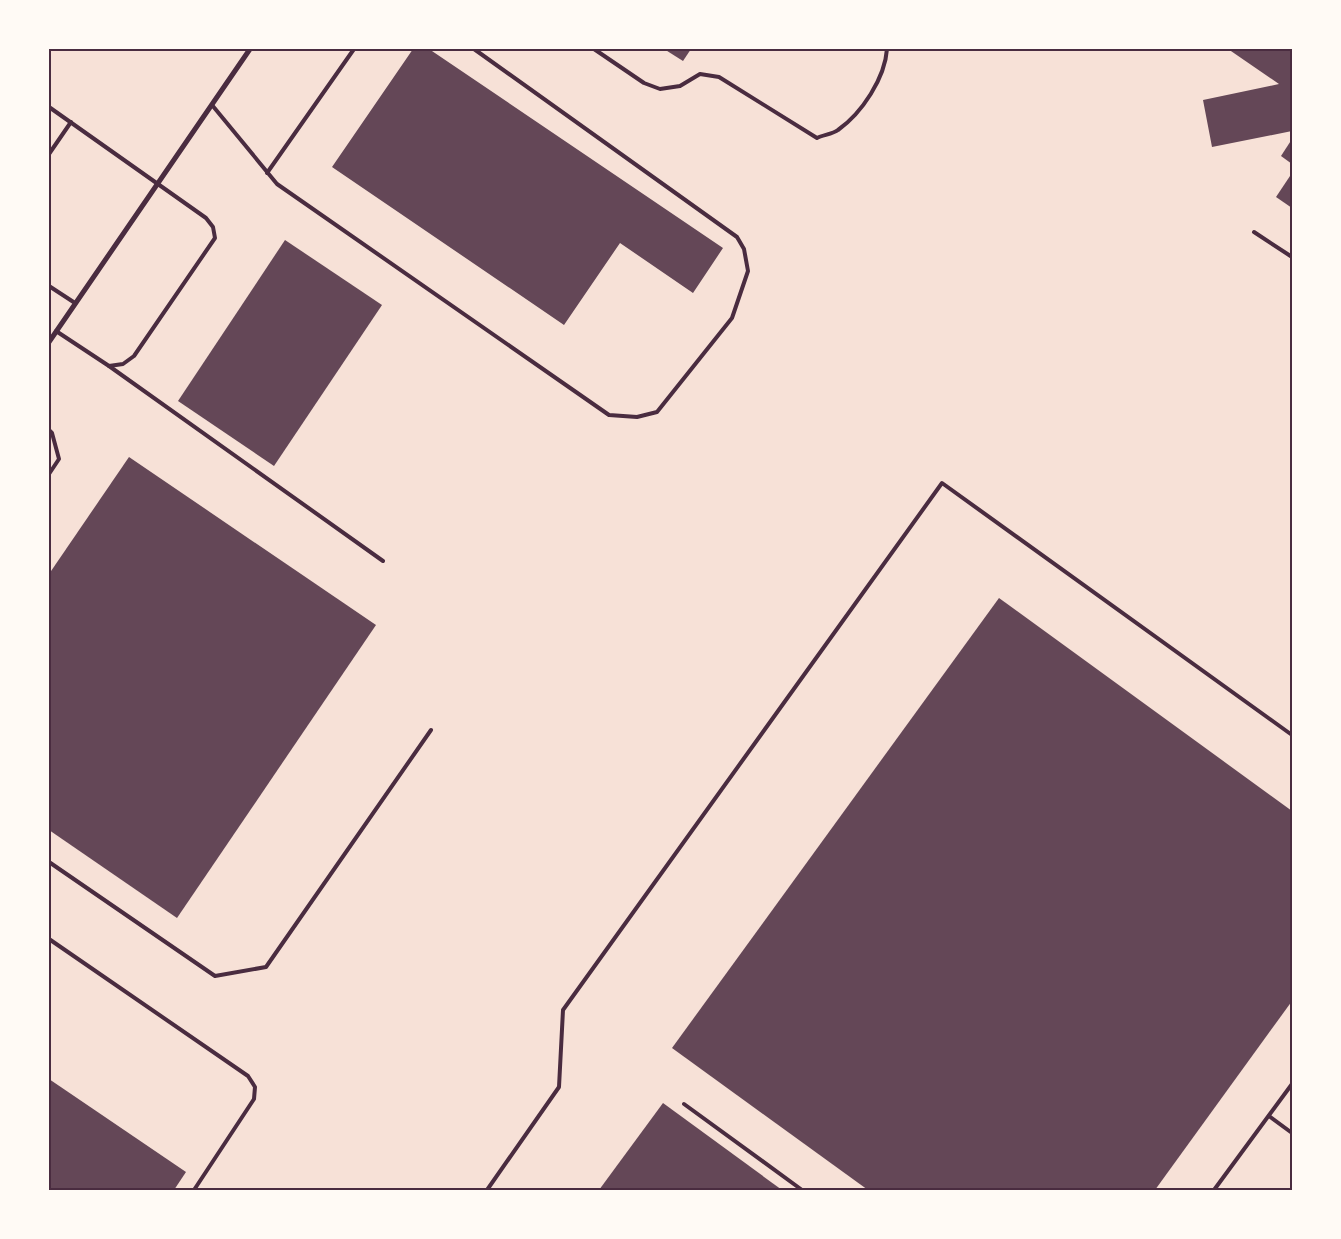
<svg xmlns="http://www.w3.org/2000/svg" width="1341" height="1239" font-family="Overpass,sans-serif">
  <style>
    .building { fill: #644757 }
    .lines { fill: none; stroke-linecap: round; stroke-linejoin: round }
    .service { stroke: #4a2c40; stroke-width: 4 }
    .minor { stroke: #4a2c40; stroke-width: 5 }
    .neatline { fill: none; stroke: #4a2c40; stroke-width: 2 }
  </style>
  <rect width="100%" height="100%" fill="#f7e1d7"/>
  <g class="building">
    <path d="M413,49H429L723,248L693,293L620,243L564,325L332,167Z"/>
    <path d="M664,49H691L683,61Z"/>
    <path d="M1228,49H1292V131L1212,147L1203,100L1279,84Z"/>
    <path d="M1292,139V164L1281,156Z"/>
    <path d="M1292,173V208L1276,197Z"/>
    <path d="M285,240L382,305L274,466L178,401Z"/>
    <path d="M129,457L376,625L177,918L49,830V574Z"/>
    <path d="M999,598L1292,811V1001L1155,1190H868L672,1048Z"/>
    <path d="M49,1079L186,1172L174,1190H49Z"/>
    <path d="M663,1103L782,1190H599Z"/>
  </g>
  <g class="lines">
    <g class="service">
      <path d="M594,49L644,83L660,89L680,86L700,74L719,77L817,138C823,135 833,134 838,130C862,113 885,78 887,49"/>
      <path d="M212,105L277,184L609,415L637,417L657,412L732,318L748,271L744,249L737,237L474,49"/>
      <path d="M49,107L206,218L213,227L215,238L134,356L123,364L109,366L56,331"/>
      <path d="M49,154L71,122"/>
      <path d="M267,173L354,49"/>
      <path d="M1254,232L1292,257"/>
      <path d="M49,286L75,303"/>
      <path d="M109,366L383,561"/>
      <path d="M49,430L52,433L59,459L49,474"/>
      <path d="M49,862L215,976L266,967L431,730"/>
      <path d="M49,939L248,1076L255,1087L254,1099L194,1190"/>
      <path d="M684,1104L802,1190"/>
      <path d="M1269,1116L1292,1133"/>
      <path d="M487,1190L559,1087L563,1010L942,483L1292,735"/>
      <path d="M1214,1190L1292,1084"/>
    </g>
    <path class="minor" d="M49,342L250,49"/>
  </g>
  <rect width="1341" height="1239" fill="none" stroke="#fffaf5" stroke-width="100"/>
  <rect x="50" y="50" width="1241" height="1139" class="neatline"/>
</svg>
